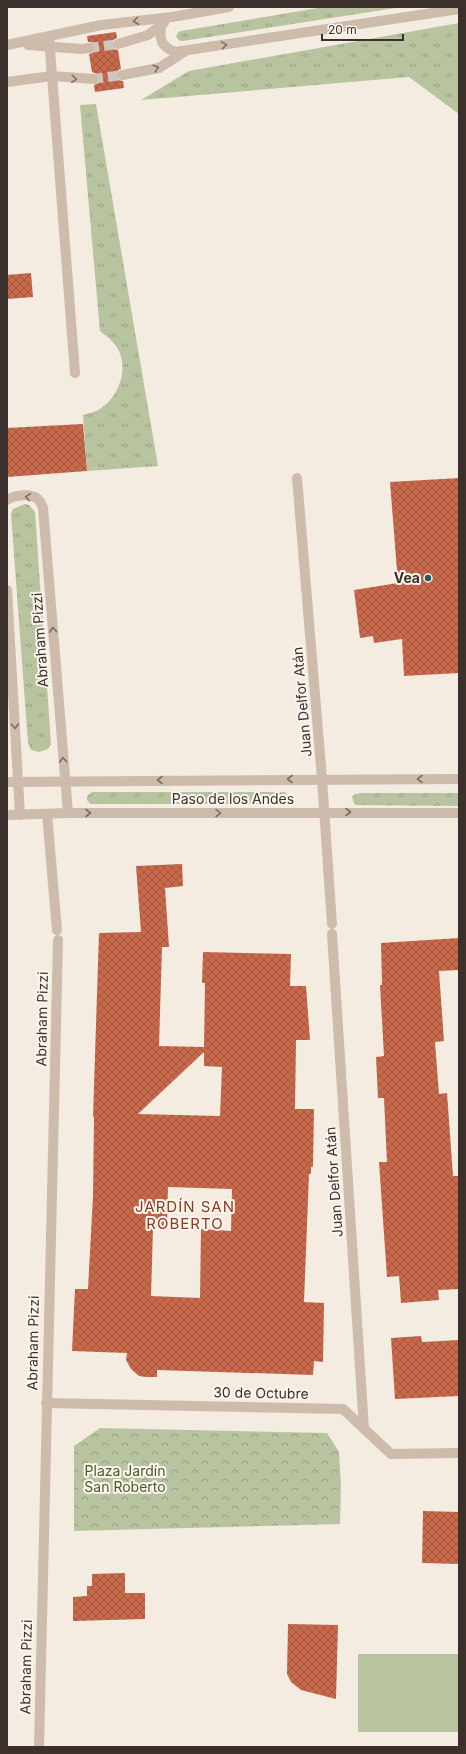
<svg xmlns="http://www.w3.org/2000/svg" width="466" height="1754" font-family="Inter,sans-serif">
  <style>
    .grass { fill: url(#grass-tufts) }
    .park { fill: url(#park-crowns) }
    .pitch { fill: #b8c4a0 }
    .building { fill: url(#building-cross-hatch); fill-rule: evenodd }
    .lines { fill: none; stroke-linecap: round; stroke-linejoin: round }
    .minor-tunnel { stroke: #cfc6bd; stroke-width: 10; stroke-dasharray: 10 5; stroke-linecap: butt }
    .minor { stroke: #cdbbac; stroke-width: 10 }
    .oneway { stroke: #7d6f65 }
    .poi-dot { fill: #1f5a5e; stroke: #fbf5ee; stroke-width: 1.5 }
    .labels { text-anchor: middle; stroke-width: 4; stroke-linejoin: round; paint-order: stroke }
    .poi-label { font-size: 14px; font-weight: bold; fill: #3b302b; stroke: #fbf5ee; text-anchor: end }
    .street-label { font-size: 14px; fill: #3b302b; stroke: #fbf5ee }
    .park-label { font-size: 14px; fill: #4a5a2e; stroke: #fbf5ee }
    .neighbourhood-label { font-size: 15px; letter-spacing: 1px; fill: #8c3b22; stroke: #fbf5ee }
  </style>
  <defs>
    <pattern id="grass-tufts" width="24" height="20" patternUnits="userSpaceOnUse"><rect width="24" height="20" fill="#b8c4a0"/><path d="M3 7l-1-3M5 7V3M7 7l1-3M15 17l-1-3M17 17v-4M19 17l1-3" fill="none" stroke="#97a083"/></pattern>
    <pattern id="park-crowns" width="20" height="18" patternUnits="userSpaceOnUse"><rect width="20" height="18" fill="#b8c4a0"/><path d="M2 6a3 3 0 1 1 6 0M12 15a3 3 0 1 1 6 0" fill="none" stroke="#97a083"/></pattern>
    <pattern id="building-cross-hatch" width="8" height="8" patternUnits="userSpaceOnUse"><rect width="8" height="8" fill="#c8694b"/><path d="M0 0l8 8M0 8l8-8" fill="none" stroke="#a4573f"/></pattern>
  </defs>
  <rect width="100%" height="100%" fill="#f4ebe1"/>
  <g class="grass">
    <path d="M324,7H402L183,41H180L176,37L178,32L181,31Z"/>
    <path d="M459,23V114L409,77L141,100L189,71Z"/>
    <path d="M96,104L158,466L87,471L83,415C89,413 95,412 100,409C120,396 130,366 116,346C112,340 105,335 100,331L80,105Z"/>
    <path d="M25,504L29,505L35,512L51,744L48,749L39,752L31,750L28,743L11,514L13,509Z"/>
    <path d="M92,792H285L288,796L289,801L284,804H90L87,800V796Z"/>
    <path d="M360,793H459V806L356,805L354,804L352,797L354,795Z"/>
  </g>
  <path class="park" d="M100,1428L327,1433L339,1452L341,1485L340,1524L74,1531V1446Z"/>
  <rect class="pitch" x="358" y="1654" width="101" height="78"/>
  <g class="building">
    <path d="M116,32L117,38L113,40L112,45L114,49L118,50L121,69L118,70L116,76L117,80L123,81L124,88L95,92L94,85L98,83L99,79L97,74L92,72L89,54L93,53L95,47L92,42H88L87,36Z"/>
    <path d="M31,273L33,297L7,299V275Z"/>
    <path d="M83,424L87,471L7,477V428Z"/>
    <path d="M459,478V673L404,676L402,639L374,643L373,636L360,638L354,590L398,583L390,482Z"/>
    <path d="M182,864L183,886L165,888L169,947H162L159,1046L204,1047L205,983H202L203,952L291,954L290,986H306L310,1040H296L295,1109H314L313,1167H311V1174H309L304,1302L324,1303L323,1362L314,1361L313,1375L157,1370V1377H146L139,1376L131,1369L126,1360L127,1353L72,1351L75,1289H88L93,1196L94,1117H93L99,933L141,932L136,866ZM204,1052V1066L222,1067L220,1116L138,1114ZM168,1187L232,1189L231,1231L201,1229L200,1298L151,1296L153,1228H167Z"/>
    <path d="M459,938V970L439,971L444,1041L435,1042L439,1094L447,1093L453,1176H459V1289L438,1290L439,1300L401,1303L399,1276L387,1277L379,1162H387L384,1098H378L376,1057L384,1056L380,985H382L381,943Z"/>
    <path d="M421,1336L422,1342L459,1340V1396L395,1399L391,1338Z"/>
    <path d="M423,1511L459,1512V1564L422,1563Z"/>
    <path d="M125,1573V1593H145V1619L73,1621V1597L87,1596V1586H92V1574Z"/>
    <path d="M288,1624L338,1625L336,1699L301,1690L291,1682L287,1674Z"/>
  </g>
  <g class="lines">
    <g class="minor-tunnel">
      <path d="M89,48L118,44"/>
      <path d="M93,79L122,75"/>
    </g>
    <g class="minor">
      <path d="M161,26C159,40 161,46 175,52L459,9"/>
      <path d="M49,37L75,373"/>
      <path d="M118,44L148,35L164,23"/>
      <path d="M7,45L101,25L172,17L229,7"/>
      <path d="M28,45L82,49L89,48"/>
      <path d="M122,75L159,68L184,52"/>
      <path d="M7,82L52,76L93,79"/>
      <path d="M297,478L322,779L332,924"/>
      <path d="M7,500C14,495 31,493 38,499C40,501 42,505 43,508L68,813"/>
      <path d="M7,590L20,815"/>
      <path d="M7,782L459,779"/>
      <path d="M47,814L57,930"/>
      <path d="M7,815L68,813H459"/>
      <path d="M332,934L364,1429"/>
      <path d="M46,1403L343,1409L391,1454L459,1453"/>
      <path d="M39,1747L58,940"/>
    </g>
  </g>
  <defs><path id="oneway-chevron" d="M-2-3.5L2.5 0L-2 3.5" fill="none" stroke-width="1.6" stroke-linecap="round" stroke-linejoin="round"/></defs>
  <g class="oneway">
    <use href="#oneway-chevron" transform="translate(136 21) rotate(173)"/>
    <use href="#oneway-chevron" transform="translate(224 45) rotate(-9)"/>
    <use href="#oneway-chevron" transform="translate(156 68) rotate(-17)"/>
    <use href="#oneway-chevron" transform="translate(74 79) rotate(5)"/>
    <use href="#oneway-chevron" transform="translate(28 497) rotate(-172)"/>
    <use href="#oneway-chevron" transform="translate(53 630) rotate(-94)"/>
    <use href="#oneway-chevron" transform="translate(15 726) rotate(87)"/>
    <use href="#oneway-chevron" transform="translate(63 760) rotate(-94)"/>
    <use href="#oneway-chevron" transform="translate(290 779) rotate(180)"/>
    <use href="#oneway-chevron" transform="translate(420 779) rotate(-180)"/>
    <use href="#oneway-chevron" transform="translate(160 780) rotate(180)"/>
    <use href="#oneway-chevron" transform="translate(348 812)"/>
    <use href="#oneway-chevron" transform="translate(88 813)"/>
    <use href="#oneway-chevron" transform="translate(218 813) rotate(-1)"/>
  </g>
  <circle class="poi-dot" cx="428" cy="578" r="4"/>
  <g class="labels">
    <g class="poi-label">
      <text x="420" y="583">Vea</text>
    </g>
    <g class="street-label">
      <text transform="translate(40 640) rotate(-94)" y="5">Abraham Pizzi</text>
      <text transform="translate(302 702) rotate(-95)" y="5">Juan Delfor Atán</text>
      <text x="233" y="804">Paso de los Andes</text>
      <text transform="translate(42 1019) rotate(-89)" y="5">Abraham Pizzi</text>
      <text transform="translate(334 1182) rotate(-94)" y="5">Juan Delfor Atán</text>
      <text transform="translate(33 1343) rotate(-89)" y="5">Abraham Pizzi</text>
      <text transform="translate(261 1393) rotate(1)" y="5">30 de Octubre</text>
      <text transform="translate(26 1667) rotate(-89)" y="5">Abraham Pizzi</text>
    </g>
    <g class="park-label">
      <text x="125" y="1476">Plaza Jardín<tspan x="125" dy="16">San Roberto</tspan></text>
    </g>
    <g class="neighbourhood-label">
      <text x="185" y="1212">JARDÍN SAN<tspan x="185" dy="17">ROBERTO</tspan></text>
    </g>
  </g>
  <rect width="466" height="1754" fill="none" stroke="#3b302b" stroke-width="16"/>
  <path d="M322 34v6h81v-6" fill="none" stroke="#3b302b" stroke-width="2"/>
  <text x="328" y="34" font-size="12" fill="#3b302b" stroke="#fbf5ee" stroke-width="3" paint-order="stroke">20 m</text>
</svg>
